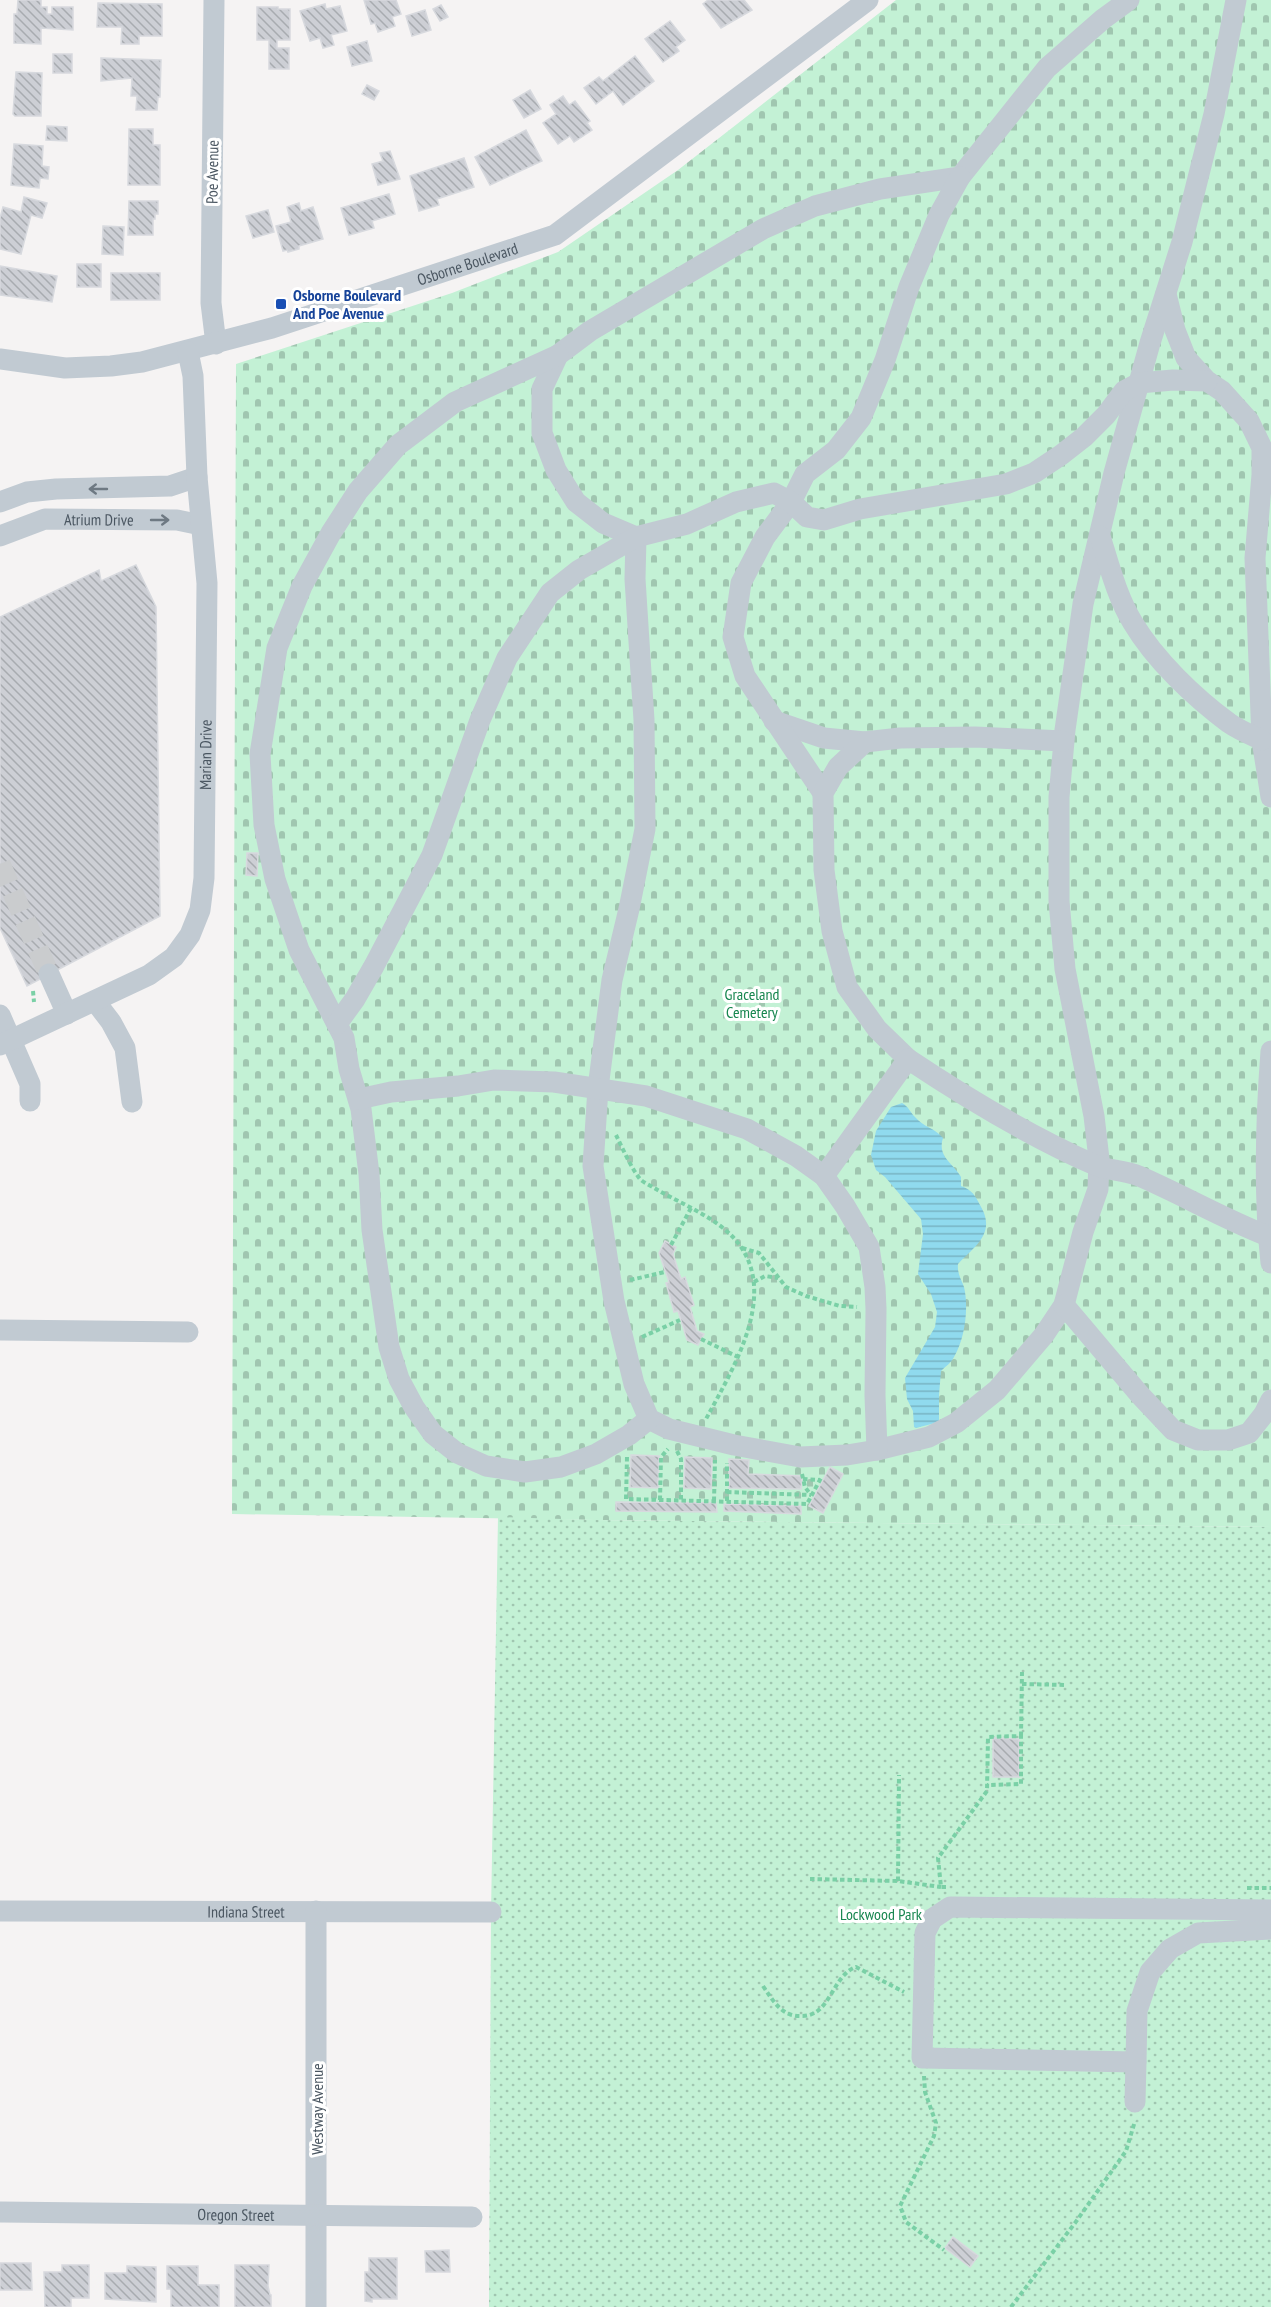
<svg xmlns="http://www.w3.org/2000/svg" width="1271" height="2307" font-family="'PT Sans Narrow',sans-serif">
  <style>
    .cemetery { fill: url(#cemetery-stones) }
    .park { fill: url(#park-dots) }
    .water { fill: url(#water-rules) }
    .building { fill: url(#building-back-hatch); stroke: #d7d9de; stroke-width: 1.5 }
    .lines { fill: none; stroke-linecap: round; stroke-linejoin: round }
    .minor-tunnel { stroke: #caccce; stroke-width: 21; stroke-dasharray: 21 10; stroke-linecap: butt }
    .path { stroke: #7ad0a6; stroke-width: 4; stroke-dasharray: 4.5 3; stroke-linecap: butt }
    .minor { stroke: #c1cad2; stroke-width: 21 }
    .oneway { stroke: #6e7983 }
    .transit-dot { fill: #1a4fb4; stroke: #fff; stroke-width: 2 }
    .labels { text-anchor: middle; stroke-width: 6; stroke-linejoin: round; paint-order: stroke }
    .street-label { font-size: 16px; fill: #4a5661; stroke: #fff }
    .transit-label { font-size: 16px; font-weight: bold; fill: #164399; stroke: #fff; text-anchor: start }
    .park-label { font-size: 16px; fill: #17864f; stroke: #fff }
  </style>
  <defs>
    <pattern id="cemetery-stones" width="16" height="16" patternUnits="userSpaceOnUse" patternTransform="scale(1.5)"><rect width="16" height="16" fill="#c3f1d5"/><path d="M2 7V4a2 2 0 0 1 4 0v3zM10 15v-3a2 2 0 0 1 4 0v3z" fill="#a0c6b0"/></pattern>
    <pattern id="park-dots" width="8" height="8" patternUnits="userSpaceOnUse" patternTransform="scale(1.5)"><rect width="8" height="8" fill="#c3f1d5"/><path d="M2 2h.1M6 6h.1" fill="none" stroke="#a0c6b0" stroke-width="1.8" stroke-linecap="round"/></pattern>
    <pattern id="water-rules" width="6" height="5" patternUnits="userSpaceOnUse" patternTransform="scale(1.5)"><rect width="6" height="5" fill="#90daee"/><path d="M0 2.5h6" fill="none" stroke="#78b4c4"/></pattern>
    <pattern id="building-back-hatch" width="6" height="6" patternUnits="userSpaceOnUse" patternTransform="scale(1.5)"><rect width="6" height="6" fill="#cdcfd5"/><path d="M-1 5l2 2M0 0l6 6M5-1l2 2" fill="none" stroke="#a8abb0"/></pattern>
  </defs>
  <rect width="100%" height="100%" fill="#f5f3f3"/>
  <path class="cemetery" d="M896,0H1271V1527L594,1520L232,1514L236,364L452,293L558,252L678,170Z"/>
  <path class="park" d="M498,1517L594,1520L1271,1527V2307H489L491,1912Z"/>
  <path class="water" d="M902,1103C909,1107 910,1112 915,1117C923,1127 935,1128 943,1138C937,1157 953,1163 961,1177V1186C972,1190 975,1195 980,1205C997,1233 975,1246 958,1264C957,1273 961,1279 964,1287C969,1307 965,1339 954,1357C951,1363 946,1366 941,1371L939,1395V1422L916,1428L914,1427L913,1411L907,1399L905,1378L935,1327L937,1312L931,1294L918,1274L923,1234L921,1219L885,1177L876,1170L871,1155L876,1131L891,1107Z"/>
  <g class="building">
    <path d="M18,0H41V7H47V14H52V7H73V30L41,28V44L14,43V14H17Z"/>
    <path d="M364,0H396L401,14L392,17L395,26L378,32L375,23L371,24Z"/>
    <path d="M708,0H744L752,10L721,28L703,4Z"/>
    <path d="M98,3L162,4V36H139V44H121L122,27H97Z"/>
    <path d="M325,4L326,9L340,6L347,31L331,35L334,45L323,48L320,38L310,41L300,11Z"/>
    <path d="M441,5L448,17L440,21L433,9Z"/>
    <path d="M257,7H278V9H290V40H277V48H289V69H269V40H257Z"/>
    <path d="M425,10L431,30L412,36L406,16Z"/>
    <path d="M670,21L685,40L676,47L679,51L663,62L645,39Z"/>
    <path d="M367,41L372,61L352,66L347,47Z"/>
    <rect x="53" y="54" width="19" height="19"/>
    <path d="M635,56L654,81L623,105L613,91L596,104L584,88L599,77L603,81Z"/>
    <path d="M101,58L161,60L160,97H158L157,110H136L137,96H131L132,78L101,81Z"/>
    <path d="M16,72L42,73L41,116H15L13,114Z"/>
    <path d="M367,85L379,91L374,100L362,94Z"/>
    <path d="M530,90L541,109L524,118L513,100Z"/>
    <path d="M563,96L569,105L575,101L590,121L587,123L592,130L574,142L570,136L558,144L543,123L556,114L550,105Z"/>
    <path d="M47,126L67,127V141L46,140Z"/>
    <path d="M129,129H153V145H160V185H128Z"/>
    <path d="M526,130L542,161L490,185L475,157Z"/>
    <path d="M14,144L43,146L42,166L49,167L48,179L40,178L39,188L11,185Z"/>
    <path d="M390,151L400,179L378,185L372,164L383,161L380,153Z"/>
    <path d="M464,158L474,187L437,199L439,205L419,211L410,176Z"/>
    <path d="M389,194L395,214L372,221L374,228L349,235L341,208Z"/>
    <path d="M24,197L47,203L42,218L31,215L21,254L0,249V218L3,207L21,212Z"/>
    <path d="M129,201H158V214H155V219H153V235H128Z"/>
    <path d="M299,203L301,211L313,207L323,239L299,246V249L288,252L287,250L283,251L276,226L291,222L287,207Z"/>
    <path d="M268,210L274,232L253,238L246,216Z"/>
    <path d="M103,226L124,227L123,255L102,254Z"/>
    <rect x="77" y="264" width="24" height="23"/>
    <path d="M0,266L57,276L52,302L0,295Z"/>
    <rect x="111" y="273" width="49" height="27"/>
    <path d="M136,565L156,607L160,916L27,986L0,928V617L99,570L101,581Z"/>
    <path d="M247,853H258L257,876L246,875Z"/>
    <path d="M665,1241L676,1247L673,1254L681,1279L685,1277L694,1305L690,1307L697,1331L704,1334L698,1345L687,1340L678,1311L674,1312L666,1283L669,1282L659,1253Z"/>
    <path d="M631,1455L659,1456L658,1488L630,1487Z"/>
    <path d="M685,1457L712,1458L711,1489L684,1488Z"/>
    <path d="M729,1459L749,1460L748,1474L802,1476L801,1489L729,1488Z"/>
    <path d="M830,1467L843,1474L823,1513L809,1506Z"/>
    <path d="M616,1502L716,1503L717,1512L616,1511Z"/>
    <path d="M724,1504L801,1506V1514L724,1511Z"/>
    <path d="M993,1738L1019,1739V1777H993Z"/>
    <path d="M953,2237L978,2256L970,2267L945,2248Z"/>
    <path d="M449,2250L450,2272H426L425,2251Z"/>
    <path d="M369,2258H397V2299H372V2302L365,2301V2272H369Z"/>
    <path d="M0,2263H31L32,2290H0Z"/>
    <path d="M62,2265H89V2298H71V2307H45L44,2272H62Z"/>
    <path d="M235,2265H269L268,2286L270,2295H271V2307H235Z"/>
    <path d="M127,2266L156,2267V2302L105,2299V2273H127Z"/>
    <path d="M167,2266H198V2285H219V2307H171V2289H167Z"/>
  </g>
  <g class="lines">
    <path class="minor-tunnel" d="M0,864L49,974"/>
    <g class="path">
      <path d="M33,991L34,1002"/>
      <path d="M616,1135C623,1149 630,1166 640,1179C644,1183 651,1186 656,1189C678,1202 703,1212 723,1228C788,1280 736,1363 706,1419"/>
      <path d="M671,1245L691,1208"/>
      <path d="M742,1248L759,1253L786,1287L806,1296L840,1306L857,1307"/>
      <path d="M630,1280L665,1272"/>
      <path d="M754,1282L765,1276L778,1278"/>
      <path d="M642,1337L680,1320"/>
      <path d="M701,1339L738,1357"/>
      <path d="M677,1451L681,1459V1500"/>
      <path d="M627,1457L626,1499L807,1504L822,1476"/>
      <path d="M802,1474L805,1487L811,1495"/>
      <path d="M803,1479L820,1480"/>
      <path d="M727,1492L811,1495"/>
      <path d="M660,1500L661,1457L668,1449"/>
      <path d="M714,1501L715,1460"/>
      <path d="M727,1501V1463"/>
      <path d="M1022,1684L1066,1685"/>
      <path d="M1021,1736L1022,1672"/>
      <path d="M810,1879L898,1881L941,1887"/>
      <path d="M898,1881L899,1775"/>
      <path d="M946,1887H941L938,1858L987,1791L988,1737L1021,1736V1784L987,1785"/>
      <path d="M1247,1888H1271"/>
      <path d="M763,1986C774,2002 782,2017 802,2016C831,2016 832,1975 856,1967L904,1992"/>
      <path d="M924,2076L925,2092L936,2123L934,2136L900,2206L906,2222L944,2250"/>
      <path d="M1011,2307L1075,2223L1126,2151L1135,2121"/>
    </g>
    <g class="minor">
      <path d="M214,0L211,303L216,344"/>
      <path d="M1129,0L1103,19L1047,68L960,177L880,189L815,206L763,229L590,331L558,355L542,389V433L556,470L576,502L603,523L636,537L635,579L644,720L645,829L629,909L612,980L598,1088L593,1166L614,1301L634,1384L649,1419L669,1429L734,1445L800,1457L847,1455L877,1450L929,1437L956,1423L997,1390L1044,1335L1064,1305L1083,1232L1098,1189L1099,1159L1094,1116L1065,969L1059,901V797L1065,730L1083,604L1114,473L1150,343L1182,242L1214,114L1236,0"/>
      <path d="M1166,294L1175,330L1186,358L1207,381L1222,391L1249,421L1262,448V475L1255,558L1262,740L1271,797"/>
      <path d="M558,355L455,402L398,445L358,491L331,533L302,586L277,648L260,754L264,825L275,879L299,950L344,1038L349,1069L361,1109L369,1174L372,1230L389,1347L399,1379L414,1407L433,1434L457,1453L486,1466L525,1472L561,1467L596,1454L629,1435L649,1419"/>
      <path id="s1" d="M0,359L65,368L111,366L142,362L272,328L555,235L868,0"/>
      <path d="M0,502L27,492L56,489L170,486L197,477"/>
      <path id="s2" d="M0,536L45,519L177,520L201,525"/>
      <path d="M1100,536C1109,565 1117,597 1133,623C1155,660 1195,698 1229,723C1239,730 1251,735 1262,740"/>
      <path d="M774,721L824,738L865,742"/>
      <path d="M823,793L745,676L733,637L741,583L765,537L791,502L805,474L836,450L861,418L885,360L909,287L939,215L960,177"/>
      <path d="M49,974L67,1014"/>
      <path d="M95,1001L111,1022L125,1048L132,1102"/>
      <path d="M0,1015L30,1084V1101"/>
      <path d="M337,1024L355,999L374,966L432,855L480,720L507,658L550,593L579,570L636,537L687,524L736,502L774,493L791,502L807,517L824,520L860,509L1006,484L1034,473L1061,455L1084,437L1106,415L1124,391L1139,383L1173,380L1207,381"/>
      <path id="s3" d="M0,1045L149,975L174,957L190,935L200,910L204,878L207,583L197,477L193,376L188,352"/>
      <path d="M1271,1051C1266,1117 1264,1198 1271,1263"/>
      <path d="M908,1059L877,1029L847,987L832,931L824,870L823,793L838,767L865,742L900,738L975,737L1063,741"/>
      <path d="M359,1099L391,1092L458,1086L494,1080L554,1082L646,1096L747,1129L796,1156L824,1176L845,1206L869,1247L875,1287L876,1309L875,1395L877,1450"/>
      <path d="M824,1176L908,1059C968,1099 1029,1136 1095,1165C1108,1171 1123,1169 1139,1176C1183,1195 1224,1219 1268,1236"/>
      <path d="M1064,1305L1140,1395L1173,1430L1198,1440H1228L1249,1433L1264,1414L1271,1400"/>
      <path d="M0,1330L188,1332"/>
      <path d="M1271,1910L950,1907L932,1919L925,1933L922,2058L1136,2062L1137,2011L1150,1972L1170,1949L1198,1933L1271,1929"/>
      <path id="s4" d="M0,1911L491,1912"/>
      <path d="M316,1911V2307"/>
      <path d="M1135,2102L1136,2062"/>
      <path id="s5" d="M0,2212L472,2217"/>
    </g>
  </g>
  <defs><path id="oneway-shaft" d="M-6 0H5M1.5-3L5.5 0L1.5 3" fill="none" stroke-width="1.6" stroke-linecap="round" stroke-linejoin="round" transform="scale(1.5)"/></defs>
  <g class="oneway">
    <use href="#oneway-shaft" transform="translate(98 489) rotate(180)"/>
    <use href="#oneway-shaft" transform="translate(160 520)"/>
  </g>
  <rect class="transit-dot" x="275" y="298" width="12" height="12" rx="3"/>
  <g class="labels">
    <g class="street-label">
      <text transform="translate(212 172) rotate(-89)" y="6">Poe Avenue</text>
      <text dy="6" stroke="none"><textPath href="#s1" startOffset="483">Osborne Boulevard</textPath></text>
      <text dy="6" stroke="none"><textPath href="#s2" startOffset="102">Atrium Drive</textPath></text>
      <text dy="6" stroke="none"><textPath href="#s3" startOffset="405">Marian Drive</textPath></text>
      <text dy="6" stroke="none"><textPath href="#s4" startOffset="246">Indiana Street</textPath></text>
      <text transform="translate(317 2109) rotate(-90)" y="6">Westway Avenue</text>
      <text dy="6" stroke="none"><textPath href="#s5" startOffset="236">Oregon Street</textPath></text>
    </g>
    <g class="transit-label">
      <text x="293" y="301">Osborne Boulevard<tspan x="293" dy="18">And Poe Avenue</tspan></text>
    </g>
    <g class="park-label">
      <text x="752" y="1000">Graceland<tspan x="752" dy="18">Cemetery</tspan></text>
      <text x="881" y="1920">Lockwood Park</text>
    </g>
  </g>
</svg>
